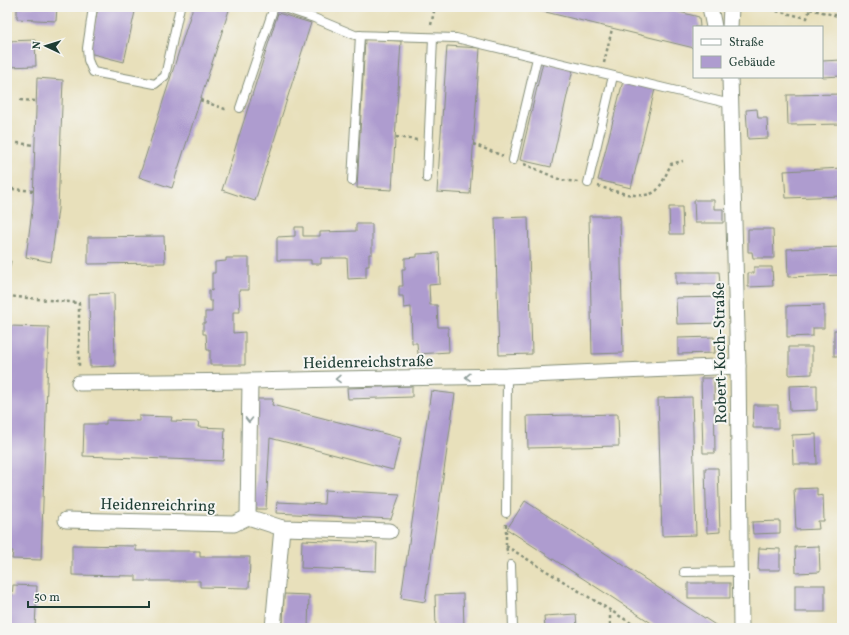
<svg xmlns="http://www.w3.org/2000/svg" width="849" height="635" font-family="Vollkorn,serif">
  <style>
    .building { fill: #ae9ccf }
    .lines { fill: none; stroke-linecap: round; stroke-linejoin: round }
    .service-casing { stroke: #848e78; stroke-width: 10 }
    .minor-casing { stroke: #848e78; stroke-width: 17 }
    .path { stroke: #848e78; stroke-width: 2.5; stroke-dasharray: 3 3; stroke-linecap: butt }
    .service { stroke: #fff; stroke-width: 8 }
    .minor { stroke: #fff; stroke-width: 15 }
    .oneway { stroke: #8f9e9a }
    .labels { text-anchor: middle; stroke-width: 4; stroke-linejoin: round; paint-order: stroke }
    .street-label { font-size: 16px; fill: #1f3d34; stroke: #f6f6f2 }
  </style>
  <rect width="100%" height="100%" fill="#f6f6f2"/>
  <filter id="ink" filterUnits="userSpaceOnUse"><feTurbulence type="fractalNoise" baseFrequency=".025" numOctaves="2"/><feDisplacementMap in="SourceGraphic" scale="8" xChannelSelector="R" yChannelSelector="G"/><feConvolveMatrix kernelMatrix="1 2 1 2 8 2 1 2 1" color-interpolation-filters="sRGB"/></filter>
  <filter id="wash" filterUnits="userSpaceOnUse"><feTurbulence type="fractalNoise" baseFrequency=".012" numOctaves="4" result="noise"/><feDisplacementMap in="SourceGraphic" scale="16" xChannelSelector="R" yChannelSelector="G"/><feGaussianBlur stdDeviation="0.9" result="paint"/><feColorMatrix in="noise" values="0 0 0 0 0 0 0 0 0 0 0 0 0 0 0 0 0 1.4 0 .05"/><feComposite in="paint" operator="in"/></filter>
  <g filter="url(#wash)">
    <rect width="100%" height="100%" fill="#e8e0bb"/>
    <g id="blocks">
      <g class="building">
        <path d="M17,7H57L56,21L17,19Z"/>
        <path d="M98,7H136L124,62L89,53Z"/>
        <path d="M193,7H230L172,188L139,177Z"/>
        <path d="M525,7H660L699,17L700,27H694V48Z"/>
        <path d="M278,13L311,23L255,201L222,190Z"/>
        <path d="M365,39L401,41L392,190L357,188Z"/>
        <path d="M35,40L36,66L7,67V41Z"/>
        <path d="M447,46L480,48L470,194L437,192Z"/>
        <path d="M842,60V76L822,77V61Z"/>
        <path d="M543,62L573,69L551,167L520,160Z"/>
        <path d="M37,78L63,80L58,209L51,262L26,257L33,203Z"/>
        <path d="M623,81L655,89L631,188L598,180Z"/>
        <path d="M842,94V124L788,125L787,95Z"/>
        <path d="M757,109L758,118H767L768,138L748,139L746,110Z"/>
        <path d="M842,168V196L786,198L784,171Z"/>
        <path d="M694,200H714V209H723V223H695Z"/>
        <path d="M669,207H682L683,234H670Z"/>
        <path d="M589,216H620L623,353L592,354Z"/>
        <path d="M528,217L532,354L499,355L495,218Z"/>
        <path d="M356,224H372V254H369V266H366V278L348,279L347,258H321V264H311V260H277V237L295,236V227H303V236H320V232L356,231Z"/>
        <path d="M748,229H773L774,258H753L752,252H748Z"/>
        <path d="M164,236L165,263L88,264V237Z"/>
        <path d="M842,247V275L788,277L787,249Z"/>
        <path d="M439,253L440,284L429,285L430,305H437L438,327H448L449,352L418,354L417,343H412L411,307L404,308L403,296H399V286H403L402,269H405V258L417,257V254Z"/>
        <path d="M226,258H249V290H239L240,312H233V333L245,332V365H210V350H207L206,334H203V323H205V312H212V301H209V290L212,291V273H215V262L226,261Z"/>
        <path d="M7,261H11L8,276H7Z"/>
        <path d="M754,267H772L773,286L748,287V273H754Z"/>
        <path d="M676,272H719L720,284H676Z"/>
        <path d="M114,293L115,366L90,367L89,294Z"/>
        <path d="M721,297L722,323L677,324L676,298Z"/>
        <path d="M824,305V328H813V336L787,337V306Z"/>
        <path d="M9,326L49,327L41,560L12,559L13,551H7V404Z"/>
        <rect x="834" y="330" width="8" height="26"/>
        <path d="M714,337L715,353L678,354V338Z"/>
        <path d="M789,347H812V374L789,375Z"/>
        <path d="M701,378H714L715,453H703Z"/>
        <path d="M817,385V410L790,411L789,386Z"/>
        <path d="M412,386V397L348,399L347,388Z"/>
        <path d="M431,391L455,394L425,602L401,598Z"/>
        <path d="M692,397L696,535L662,536L658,398Z"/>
        <path d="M257,399H273L272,405L401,438L393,470L270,438L266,509H254Z"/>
        <path d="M754,405H778V428H753Z"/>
        <path d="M618,414L619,446L528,448L527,416Z"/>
        <path d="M139,416L172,417L171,421L199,422L198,427L225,428L223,461L83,456L84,424H106V420L139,421Z"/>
        <path d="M816,434L817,464H793L792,435Z"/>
        <path d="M705,468H718L720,532L707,533Z"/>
        <path d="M817,488V496L823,495L824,521H818L819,529L796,530L794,489Z"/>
        <path d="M325,490L400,494L391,519L276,513L277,502L324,504Z"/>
        <path d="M525,501L720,628H659L507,529Z"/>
        <path d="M780,521V533L753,534L752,522Z"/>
        <path d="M302,540L377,543L376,571L301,568Z"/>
        <path d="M72,545L136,546V551H200V557H250L249,588L200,587V581H136V576L72,575Z"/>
        <path d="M819,546L820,572L796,573L795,547Z"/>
        <path d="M759,548L780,549V570H758Z"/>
        <rect x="688" y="583" width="42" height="15"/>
        <path d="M13,585L37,586L35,628H7V596H12Z"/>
        <rect x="795" y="585" width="30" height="27"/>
        <path d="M284,594L309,595L308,628H283Z"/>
        <path d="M463,594L464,628H436L435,595Z"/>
        <path d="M576,614L577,628H545L544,616Z"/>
      </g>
    </g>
  </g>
  <g filter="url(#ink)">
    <use href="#blocks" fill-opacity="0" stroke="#848e78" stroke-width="1"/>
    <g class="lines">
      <g class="service-casing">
        <g id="service">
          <path d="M93,7L87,48L88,60L93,72L155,84L165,76L180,7"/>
          <path d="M281,7L314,18L355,35L456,38L731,104"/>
          <path d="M240,108L274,7"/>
          <path d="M513,160L537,58"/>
          <path d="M427,178L433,38"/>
          <path d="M352,181L360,35"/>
          <path d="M588,183L613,76"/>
          <path d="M506,513L507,376"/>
          <path d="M511,565L513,628"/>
          <path d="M684,572L741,571"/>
        </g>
      </g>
      <g class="minor-casing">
        <g id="minor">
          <path d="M710,7L714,27"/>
          <path d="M730,27L731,7"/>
          <path d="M730,77L738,366L741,628"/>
          <path d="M79,383L250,381L338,379L507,376L738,366"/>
          <path d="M248,517L250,381"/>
          <path d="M66,520L234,524L248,517L282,528L390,531"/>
          <path d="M273,628L282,528"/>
        </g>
      </g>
      <g class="path">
        <path d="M759,7L807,18L810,9L803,7"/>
        <path d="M810,9L842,17"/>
        <path d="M431,25L435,7"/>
        <path d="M604,63L612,29"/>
        <path d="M20,100L36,101"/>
        <path d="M200,100L225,109L228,108"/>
        <path d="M396,137L417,140"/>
        <path d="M17,143L35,145"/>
        <path d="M473,144L503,156"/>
        <path d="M524,164L561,180L578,182"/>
        <path d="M598,186C613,191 643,201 656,191C661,187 668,170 671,164L683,161"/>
        <path d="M12,189L34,191"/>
        <path d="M7,296L79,303V368"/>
        <path d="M506,524V546L508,555"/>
        <path d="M506,546L639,628"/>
        <path d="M610,610V628"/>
      </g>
      <use href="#service" class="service"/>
      <use href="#minor" class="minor"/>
    </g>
    <defs><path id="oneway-chevron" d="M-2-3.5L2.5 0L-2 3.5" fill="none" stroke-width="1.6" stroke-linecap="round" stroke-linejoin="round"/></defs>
    <g class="oneway">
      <use href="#oneway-chevron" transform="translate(468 377) rotate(179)"/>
      <use href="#oneway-chevron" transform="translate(338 379) rotate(179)"/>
      <use href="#oneway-chevron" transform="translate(249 420) rotate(91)"/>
    </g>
  </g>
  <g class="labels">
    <g class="street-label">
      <text transform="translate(719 353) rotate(-91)" y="6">Robert-Koch-Straße</text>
      <text transform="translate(368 361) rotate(-1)" y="6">Heidenreichstraße</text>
      <text transform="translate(158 504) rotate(1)" y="6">Heidenreichring</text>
    </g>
  </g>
  <rect width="849" height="635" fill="none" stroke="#f6f6f2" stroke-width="24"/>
  <rect x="693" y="26" width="130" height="52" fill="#f6f6f2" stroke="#a0aca6"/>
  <rect x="701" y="39" width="20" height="6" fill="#ffffff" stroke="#a0aca6"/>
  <text x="729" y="46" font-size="12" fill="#1f3d34">Straße</text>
  <rect x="701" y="56" width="20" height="12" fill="#ae9ccf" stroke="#a0aca6"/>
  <text x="729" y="66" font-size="12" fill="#1f3d34">Gebäude</text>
  <g transform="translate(46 46) rotate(274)" stroke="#f6f6f2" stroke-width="3" paint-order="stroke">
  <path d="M0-3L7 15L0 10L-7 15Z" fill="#1f3d34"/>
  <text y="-6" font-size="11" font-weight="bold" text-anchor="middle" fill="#1f3d34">N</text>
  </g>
  <path d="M28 601v6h121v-6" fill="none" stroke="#1f3d34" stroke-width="2"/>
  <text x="34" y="601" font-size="12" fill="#1f3d34" stroke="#f6f6f2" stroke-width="3" paint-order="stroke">50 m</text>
</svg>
